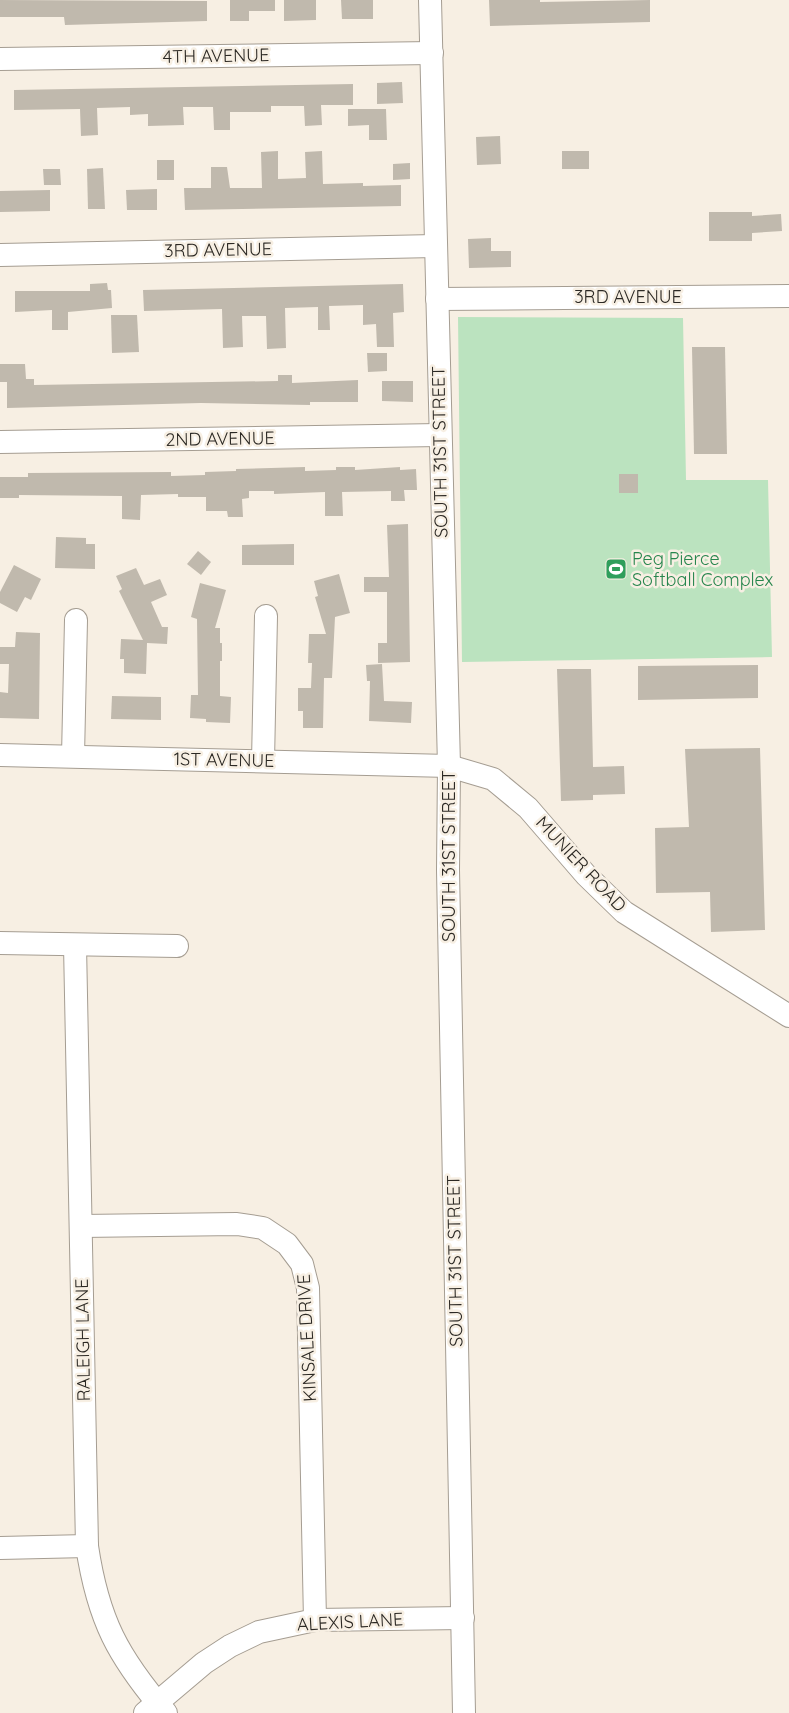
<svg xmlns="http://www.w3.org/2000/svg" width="789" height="1713" font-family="Quicksand,sans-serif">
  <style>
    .green { fill: #bbe3bf }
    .building { fill: #c0b9ad }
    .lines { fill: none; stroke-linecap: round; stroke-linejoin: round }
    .minor-casing { stroke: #a59d92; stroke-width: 24 }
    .minor { stroke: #fff; stroke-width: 22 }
    .labels { text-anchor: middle; stroke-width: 5; stroke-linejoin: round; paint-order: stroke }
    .street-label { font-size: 18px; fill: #2c2924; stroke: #f7efe3 }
    .leisure-label { font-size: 18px; fill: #27864d; stroke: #f7efe3; text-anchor: start }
  </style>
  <rect width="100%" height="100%" fill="#f7efe3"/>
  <path class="green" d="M458,317L683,318L686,480H768L772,657L462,662Z"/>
  <g class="building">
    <path d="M0,0L207,1V21L65,25L64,17H0Z"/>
    <path d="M230,0H275V11H249V21H230Z"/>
    <path d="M284,0H316V20L284,21Z"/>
    <path d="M341,0H373V19H342Z"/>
    <path d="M489,0H540V2L650,0V22L490,26Z"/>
    <path d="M402,82L403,103L377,104V83Z"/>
    <path d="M353,84V105H321L322,125L305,126L304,106H271V112H230V130H214L213,107H183L184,125L148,126V114L130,115V107L97,108L98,135L81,136L80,109L14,110V90Z"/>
    <path d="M348,109H386L387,140H369V125L348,126Z"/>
    <path d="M500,136L501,164L477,165L476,137Z"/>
    <path d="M278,151V179L306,178L305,152L322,151L323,184L363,183V186L401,185V206L185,210L184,188H211V167H227L230,188H262L261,152Z"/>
    <rect x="562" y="151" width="27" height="18"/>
    <rect x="157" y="160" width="17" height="20"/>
    <path d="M410,163V179L393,180V164Z"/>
    <path d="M103,168L105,209H88L87,169Z"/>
    <path d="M43,169H60L61,185H44Z"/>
    <path d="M157,189V210H127L126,190Z"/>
    <path d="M50,190V211L0,212V191Z"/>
    <path d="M709,212H752V216L781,214L782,231L752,233V241H709Z"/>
    <path d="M491,238V251H511V267L469,268L468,239Z"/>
    <path d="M107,283L108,290H111L112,308L68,312V330H52V310L15,312V291H90V284Z"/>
    <path d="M403,284L404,312L393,313L394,347H377L376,324L363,325V305L329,306L330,330H318V307L285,308L286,348L267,349L266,316H242L243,347L223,348L222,309L144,311L143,290Z"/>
    <path d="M111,315H137L139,352L112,353Z"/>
    <path d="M692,347H725L727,454H694Z"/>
    <path d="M367,353H387V371L368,372Z"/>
    <path d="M0,364H25L26,379H34V385L278,381V375H292V383L358,380V402H310V405L201,403L7,408V382H0Z"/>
    <path d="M382,381H413V402L382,401Z"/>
    <path d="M305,467V471L336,470V467H355V470L400,467V470L416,469L417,490H404L405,501H391V491L342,492L343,516H325V492L274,494V491H249V498L242,499L243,517H228L227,511H206V497H178V494L141,495L140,520L122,519V496L19,495V498H0V477H28V473L171,472V476L205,475V472L236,471V469Z"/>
    <rect x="619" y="474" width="19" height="19"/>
    <path d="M408,524L410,662L378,663V643H387V592H364V577H389L387,525Z"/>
    <path d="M56,537L86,538V544H95V569L55,568Z"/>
    <path d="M294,544V565H242V545Z"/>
    <path d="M198,551L211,562L201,575L187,564Z"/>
    <path d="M14,565L41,579L31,600L25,597L17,612L0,603V592Z"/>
    <path d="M136,568L144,585L160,579L167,595L151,602L162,627H168L167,644L147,643L146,674L124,673V659H120L121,639L143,640L119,591L122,589L116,576Z"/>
    <path d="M339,574L350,613L335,617L332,678H324L323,728H303V711H298V688H311L312,663H308L309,634H326L315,597L318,596L314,581Z"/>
    <path d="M200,583L226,590L215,628H220V643H222V661H220V696L231,697L230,723L206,722V719L190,718L191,695H198L197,619L191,617Z"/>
    <path d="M16,632L40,633L39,719L0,718V692L8,693L9,664H0V647H15Z"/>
    <path d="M382,664L384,701L412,702L411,723L369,721L370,681H367L366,665Z"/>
    <path d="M758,665V698L638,700V666Z"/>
    <path d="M557,669H591L593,767L624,766L625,794L593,795V800L561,801Z"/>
    <path d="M112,696L161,697V720L111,719Z"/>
    <path d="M760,748L765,930L711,932L710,892L656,893L655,828L689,827L685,749Z"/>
  </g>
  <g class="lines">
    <g class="minor-casing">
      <g id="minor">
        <path d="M430,0L449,766L448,870L464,1713"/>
        <path d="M0,59L432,53"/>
        <path d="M0,255L435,246"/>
        <path d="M437,299L789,296"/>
        <path d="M0,442L439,435"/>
        <path d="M0,755L449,766L493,779L528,808L586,875L624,912L789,1016"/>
        <path d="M73,756L76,620"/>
        <path d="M263,761L266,616"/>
        <path d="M0,943L177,946"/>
        <path d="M75,945L87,1546C98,1620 118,1657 166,1713"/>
        <path d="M81,1226L237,1224L263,1228L287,1244L302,1264L308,1288L315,1620"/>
        <path d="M0,1548L87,1546"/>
        <path d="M145,1713L204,1663L230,1646L259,1632L315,1620L463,1618"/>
      </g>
    </g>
    <use href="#minor" class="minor"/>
  </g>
  <defs>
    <g id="stadium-square" transform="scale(1.125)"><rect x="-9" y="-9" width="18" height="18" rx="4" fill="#2e9e5b" stroke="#f7efe3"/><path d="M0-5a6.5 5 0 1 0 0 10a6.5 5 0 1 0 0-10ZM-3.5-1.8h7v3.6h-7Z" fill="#fff"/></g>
  </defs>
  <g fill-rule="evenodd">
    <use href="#stadium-square" x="616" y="569"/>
  </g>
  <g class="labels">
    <g class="street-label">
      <text transform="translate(216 56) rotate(-1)" y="6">4TH AVENUE</text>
      <text transform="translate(218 250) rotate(-1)" y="6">3RD AVENUE</text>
      <text x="628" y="303">3RD AVENUE</text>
      <text transform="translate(220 439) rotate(-1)" y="6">2ND AVENUE</text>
      <text transform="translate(440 452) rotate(-91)" y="6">SOUTH 31ST STREET</text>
      <text transform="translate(224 760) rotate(1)" y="6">1ST AVENUE</text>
      <text transform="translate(449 856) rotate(-90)" y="6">SOUTH 31ST STREET</text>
      <text transform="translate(581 864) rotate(47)" y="6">MUNIER ROAD</text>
      <text transform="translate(455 1261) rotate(-91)" y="6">SOUTH 31ST STREET</text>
      <text transform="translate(307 1338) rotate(-93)" y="6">KINSALE DRIVE</text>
      <text transform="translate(83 1340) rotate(-91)" y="6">RALEIGH LANE</text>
      <text transform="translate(350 1622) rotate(-3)" y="6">ALEXIS LANE</text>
    </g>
    <g class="leisure-label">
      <text x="632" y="565">Peg Pierce<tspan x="632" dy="21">Softball Complex</tspan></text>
    </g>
  </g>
</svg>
